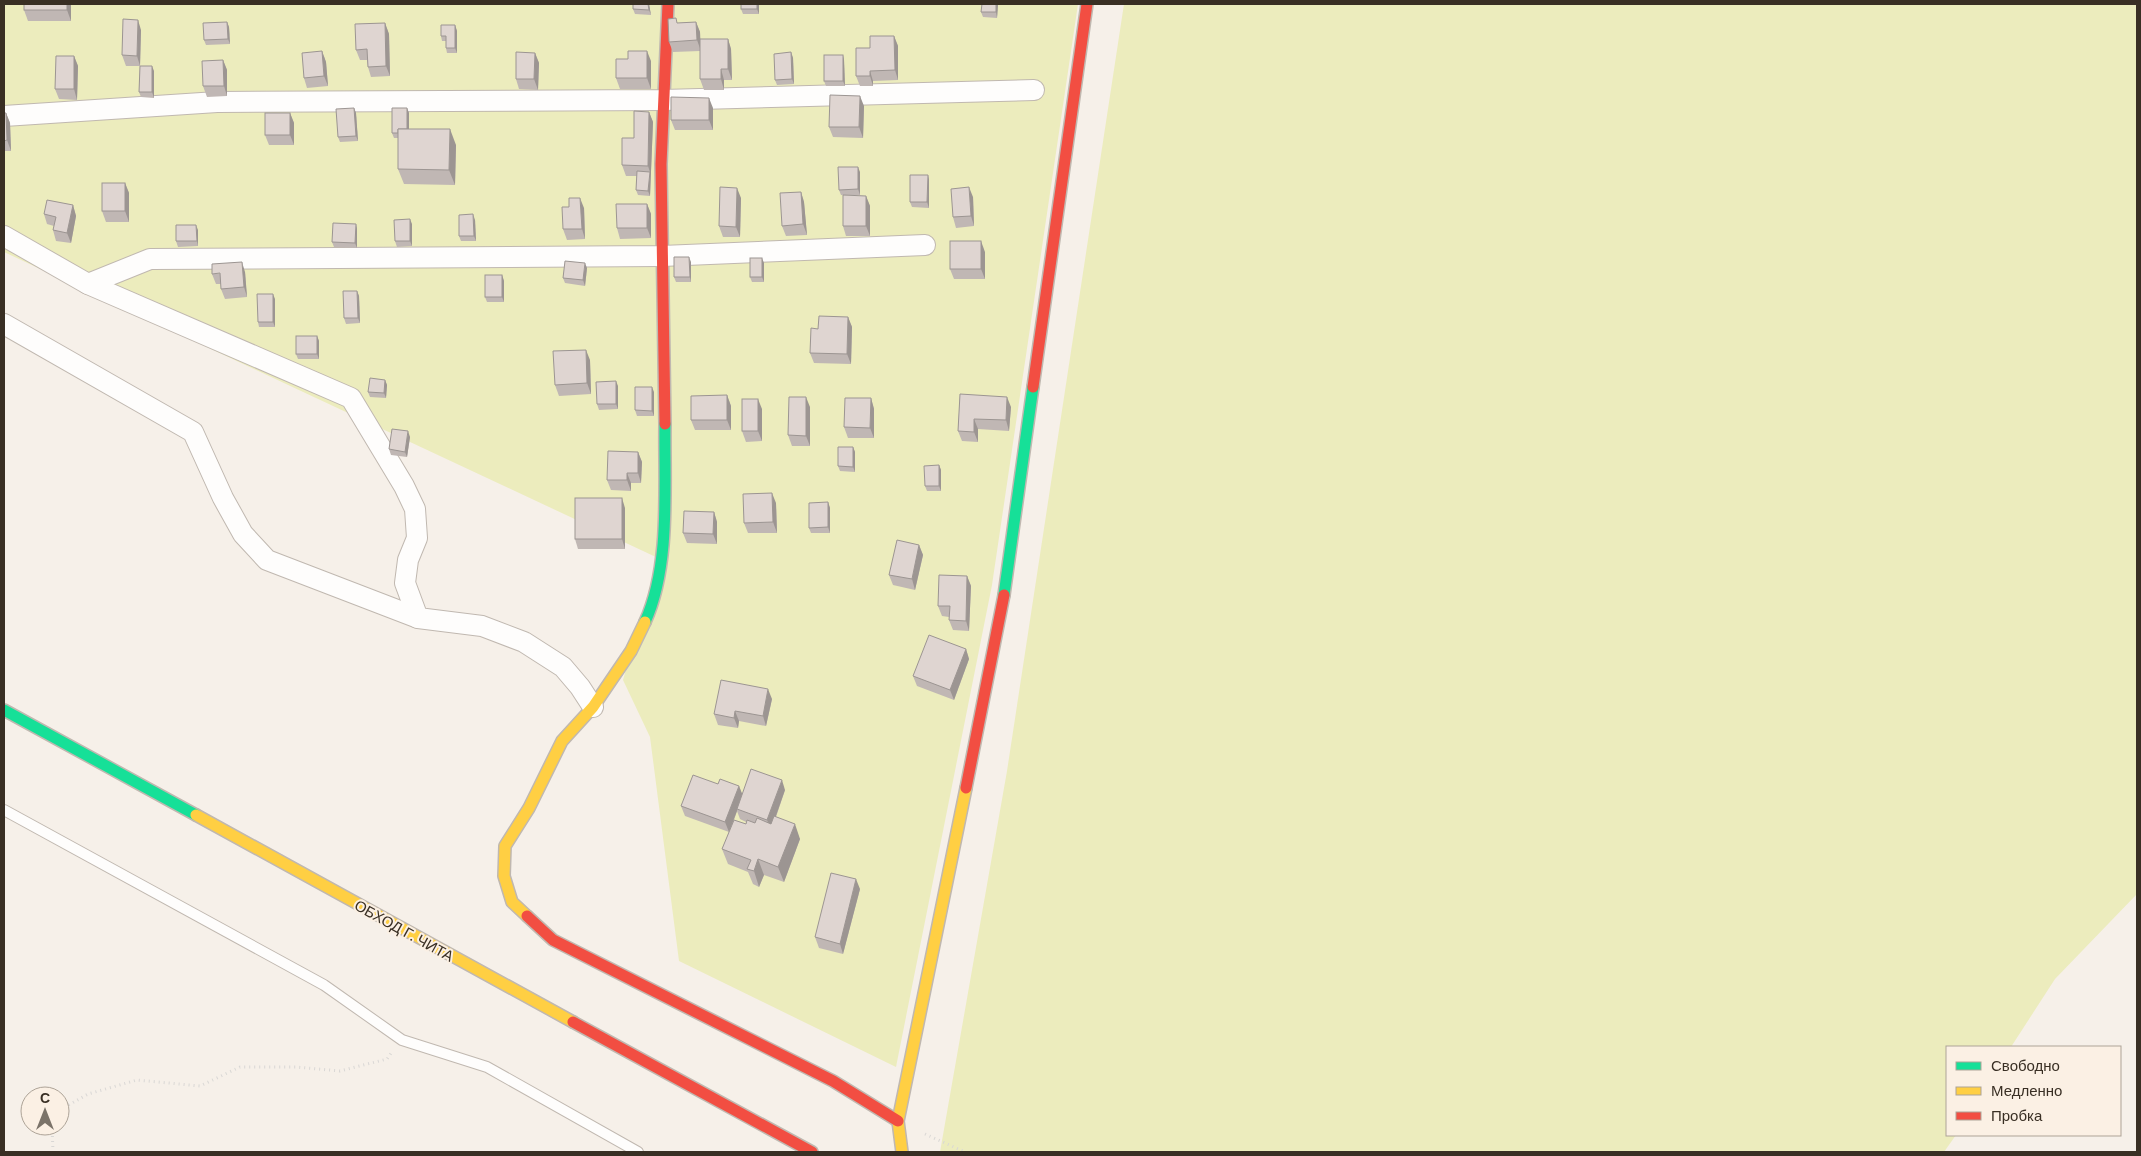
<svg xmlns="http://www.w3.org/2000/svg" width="2141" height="1156" font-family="'DM Sans',sans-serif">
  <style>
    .green { fill: #ececbd }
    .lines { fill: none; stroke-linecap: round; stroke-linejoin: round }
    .lane-casing { stroke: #c0b8b0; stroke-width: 12 }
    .street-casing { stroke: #c0b8b0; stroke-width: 22 }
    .fast-casing { stroke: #c0b8b0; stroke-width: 14 }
    .slow-casing { stroke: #c0b8b0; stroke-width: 14 }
    .jam-casing { stroke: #c0b8b0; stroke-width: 14 }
    .path { stroke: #d9d7d5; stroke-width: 3; stroke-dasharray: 1 4; stroke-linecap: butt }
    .lane { stroke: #fefdfc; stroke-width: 10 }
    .street { stroke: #fefdfc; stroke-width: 20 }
    .fast { stroke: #16e098; stroke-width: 11 }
    .slow { stroke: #ffcf43; stroke-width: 11 }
    .jam { stroke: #f24e42; stroke-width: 11 }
    .wall { fill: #c0b7b4; fill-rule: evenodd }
    .shaded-wall { fill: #9c9592 }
    .building { fill: #dfd5d1; stroke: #9c9592 }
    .labels { text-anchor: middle; stroke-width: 4; stroke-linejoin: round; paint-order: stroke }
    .street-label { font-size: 15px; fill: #392f24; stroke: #fbf0e4 }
  </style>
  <rect width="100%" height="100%" fill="#f6f0e9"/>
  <g class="green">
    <path d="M4,4H1078L992,585L896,1067L679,961L650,737L623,680L658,558L4,252Z"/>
    <path d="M1124,4H2137V894L2055,979L2011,1047H1947V1135H1956L1944,1152H940L1007,771Z"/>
  </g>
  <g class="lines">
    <g class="lane-casing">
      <path id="lane" d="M4,810L324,985L402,1040L487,1067L638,1152"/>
    </g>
    <g class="street-casing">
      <g id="street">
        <path d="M4,116L217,102L663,100L1034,90"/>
        <path d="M4,236L88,284L351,398L404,486L415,509L417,538L408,560L405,583L418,618L482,626L524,642L563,667L580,687L593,707"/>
        <path d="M88,284L150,259L662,256L925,245"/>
        <path d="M4,324L193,432L223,498L243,534L267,560L418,618"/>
      </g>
    </g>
    <g class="fast-casing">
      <g id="fast">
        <path d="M1004,595L1033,387"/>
        <path d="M645,622C671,565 664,486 665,424"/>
        <path d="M4,710L196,815"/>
      </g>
    </g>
    <g class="slow-casing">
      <g id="slow">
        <path d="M196,815L573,1022"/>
        <path d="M527,916L512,902L504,876L505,846L529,808L562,741L593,707L631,651L645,622"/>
        <path d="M902,1152L898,1121L966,788"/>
      </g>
    </g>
    <g class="jam-casing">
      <g id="jam">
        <path d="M1033,387L1087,4"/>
        <path d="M665,424L661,164L668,4"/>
        <path d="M966,788L1004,595"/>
        <path d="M527,916L553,940L833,1081L898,1121"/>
        <path d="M573,1022L812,1152"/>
      </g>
    </g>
    <g class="path">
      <path d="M60,1110L88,1094L137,1080L200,1086L240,1067H296L340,1071L387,1059L392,1052"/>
      <path d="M52,1126L53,1152"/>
      <path d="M925,1134L965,1152"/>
    </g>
    <use href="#lane" class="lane"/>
    <use href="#street" class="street"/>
    <use href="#fast" class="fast"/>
    <use href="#slow" class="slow"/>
    <use href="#jam" class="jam"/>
  </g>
  <g class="wall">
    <path d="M71,4V21H28L24,10Z"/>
    <path d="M457,4H494L458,5Z"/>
    <path d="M633,4H649L651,15L635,14L633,9Z"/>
    <path d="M741,4H759V14H743L741,9Z"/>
    <path d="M998,5L997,18L983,17L981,12Z"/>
    <path d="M227,22L229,27L230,44L206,45L204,40Z"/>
    <path d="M696,22L700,32V39H728L731,49L732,80H724V90H704L700,79V51L673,52L669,42L678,23Z"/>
    <path d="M385,23L389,34L390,76L371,77L368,67L367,60H360L356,50Z"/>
    <path d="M455,25L457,31V53H447L446,48V41H442L441,36Z"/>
    <path d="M141,30L140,66L154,71V98L141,97L139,92L140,66H126L122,55Z"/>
    <path d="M894,36L898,46V80L873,81V86H860L856,76L870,48Z"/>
    <path d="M322,51L326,62L328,86L307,88L304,78Z"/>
    <path d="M791,52L793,58L794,84L777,85L775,80Z"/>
    <path d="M535,53L539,63L538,90L519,89L516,79Z"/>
    <path d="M843,55L844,60L845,86H826L824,81Z"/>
    <path d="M74,56L78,66L77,100L59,99L55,89Z"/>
    <path d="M223,60L227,70V96L207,97L203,86Z"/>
    <path d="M651,61V89H620L616,78Z"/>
    <path d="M864,106L863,138L833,137L829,127Z"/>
    <path d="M354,108L356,113L358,141L340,142L338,137Z"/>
    <path d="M407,108L409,113V129L456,145L455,185L404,184L398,169V138H394L392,133Z"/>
    <path d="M713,108V130H675L671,120Z"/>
    <path d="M649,112L653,122L650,196L638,195L636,190L637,176H626L622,165L634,138Z"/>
    <path d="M4,113H6L10,123L11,151H4Z"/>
    <path d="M290,113L294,123V145H269L265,135Z"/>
    <path d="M860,172V195H841L839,190Z"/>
    <path d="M928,175L929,180V208L912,207L910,202Z"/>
    <path d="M125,183L129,193V222H106L102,211Z"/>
    <path d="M801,192L804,202L807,235L786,236L782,226Z"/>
    <path d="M866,196L870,206V236H846L843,226Z"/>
    <path d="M973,197L974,226L956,228L953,217Z"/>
    <path d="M741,198L740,237H723L719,226Z"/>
    <path d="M647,204L651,214V238L620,239L617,228Z"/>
    <path d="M73,205L76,216L71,243L56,241L53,230L54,226L47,224L44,214Z"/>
    <path d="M584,208L585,239L567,240L563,229Z"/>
    <path d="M475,220L476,241H461L459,236Z"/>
    <path d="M356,224L357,229V248L334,247L332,242Z"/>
    <path d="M412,224V246L397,247L395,241Z"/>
    <path d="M198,230V246L178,247L176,241Z"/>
    <path d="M985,252V279H954L950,269Z"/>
    <path d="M691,262V282H676L674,277Z"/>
    <path d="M764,263V282H752L750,277Z"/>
    <path d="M587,268L585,286L565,283L563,278Z"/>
    <path d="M245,272L247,297L225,299L221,289V284H216L212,274Z"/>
    <path d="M502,275L504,281V302H487L485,297Z"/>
    <path d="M357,291L359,296L360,323L346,324L344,318Z"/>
    <path d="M275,299V327H259L258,322Z"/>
    <path d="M848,317L852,327L851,364L814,363L810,353L818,329Z"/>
    <path d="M317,336L319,341V359H298L296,354Z"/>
    <path d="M590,360L591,394L559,396L555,385Z"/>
    <path d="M385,380L387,385L386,398L370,397L368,392Z"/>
    <path d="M618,386V409L599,410L597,404Z"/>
    <path d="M654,392V416H637L635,410Z"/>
    <path d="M960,394L1011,407L1009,431L978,429V442L962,441L958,431Z"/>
    <path d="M727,395L731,406V430H695L691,420Z"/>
    <path d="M871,398L874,409V438H848L844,427Z"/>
    <path d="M810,407V446H792L788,435Z"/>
    <path d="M762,409V441L746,442L742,431Z"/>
    <path d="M410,437L407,457L391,455L389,449Z"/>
    <path d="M853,447L855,452V472L840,471L838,466Z"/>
    <path d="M638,452L642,462L641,483H631V491L611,490L607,480Z"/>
    <path d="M939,465L941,470V491H927L925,486Z"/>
    <path d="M828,502L830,508V533H811L809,528Z"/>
    <path d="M776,503L777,533H748L744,523Z"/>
    <path d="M625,508V549H578L575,539Z"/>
    <path d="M714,512L717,522V544L687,543L683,533Z"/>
    <path d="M919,545L923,555L915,590L893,585L889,575Z"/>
    <path d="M967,576L971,586L969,631L953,630L949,620V617L942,616L938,606Z"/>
    <path d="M966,649L969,659L954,700L917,686L913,676Z"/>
    <path d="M772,699L766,726L739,721L738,728L718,725L714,714Z"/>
    <path d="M718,784L739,786L742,794L785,790L776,817L800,839L784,882L764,875L759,887L753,884L748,872L728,864L722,849L729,832L685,816L681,806ZM737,811L740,819L746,822V824L734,820Z"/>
    <path d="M860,889L843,954L819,948L815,937Z"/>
  </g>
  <g class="shaded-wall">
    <path d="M67,4H71V21L67,10Z"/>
    <path d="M648,4H649L651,15L649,10Z"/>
    <path d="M757,4H759V14L757,9Z"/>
    <path d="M996,4H997L998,5L997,18L996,12Z"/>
    <path d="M138,20L141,30L140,66L137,56Z"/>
    <path d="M227,22L229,27L230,44L228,39Z"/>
    <path d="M696,22L700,32L701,51L697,40Z"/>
    <path d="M385,23L389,34L390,76L386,66Z"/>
    <path d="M455,25L457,31V53L455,48Z"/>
    <path d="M894,36L898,46V80L895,70Z"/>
    <path d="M728,39L731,49L732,80L728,69Z"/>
    <path d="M322,51L326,62L328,86L324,76Z"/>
    <path d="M647,51L651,61V89L647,78Z"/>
    <path d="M791,52L793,58L794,84L792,79Z"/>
    <path d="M535,53L539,63L538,90L534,79Z"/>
    <path d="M843,55L844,60L845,86L843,81Z"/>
    <path d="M74,56L78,66L77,100L74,89Z"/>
    <path d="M223,60L227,70V96L224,86Z"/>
    <path d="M152,66L154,71V98L152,92Z"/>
    <path d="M721,69L724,80V90L721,79Z"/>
    <path d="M870,71L873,81V86L870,76Z"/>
    <path d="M860,96L864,106L863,138L859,127Z"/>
    <path d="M709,98L713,108V130L709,120Z"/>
    <path d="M354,108L356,113L358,141L356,136Z"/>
    <path d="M407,108L409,113V138L407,133Z"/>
    <path d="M649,112L653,122L650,196L648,191L650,172L648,166Z"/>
    <path d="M6,113L10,123L11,151L7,140Z"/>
    <path d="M290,113L294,123V145L290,135Z"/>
    <path d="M450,129L456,145L455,185L449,170Z"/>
    <path d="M858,167L860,172V195L858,189Z"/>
    <path d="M928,175L929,180V208L927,202Z"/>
    <path d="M125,183L129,193V222L125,211Z"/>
    <path d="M969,187L973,197L974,226L971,216Z"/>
    <path d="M737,188L741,198L740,237L736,227Z"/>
    <path d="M801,192L804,202L807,235L803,224Z"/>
    <path d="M866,196L870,206V236L866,226Z"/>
    <path d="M580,198L584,208L585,239L582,229Z"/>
    <path d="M647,204L651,214V238L647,228Z"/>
    <path d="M73,205L76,216L71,243L67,233Z"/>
    <path d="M473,214L475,220L476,241L474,236Z"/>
    <path d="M410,219L412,224V246L410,241Z"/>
    <path d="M356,224L357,229V248L355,243Z"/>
    <path d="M196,225L198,230V246L197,241Z"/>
    <path d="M981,241L985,252V279L981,269Z"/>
    <path d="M689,257L691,262V282L690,277Z"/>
    <path d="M762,258L764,263V282L762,277Z"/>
    <path d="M242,262L245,272L247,297L244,287Z"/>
    <path d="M585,263L587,268L585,286L583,280Z"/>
    <path d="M502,275L504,281V302L502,297Z"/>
    <path d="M357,291L359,296L360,323L358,318Z"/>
    <path d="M273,294L275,299V327L273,322Z"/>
    <path d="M848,317L852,327L851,364L847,354Z"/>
    <path d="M317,336L319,341V359L317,354Z"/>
    <path d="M586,350L590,360L591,394L587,383Z"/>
    <path d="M385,380L387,385L386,398L384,393Z"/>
    <path d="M616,381L618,386V409L616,404Z"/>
    <path d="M652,387L654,392V416L652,411Z"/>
    <path d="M727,395L731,406V430L727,420Z"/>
    <path d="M806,397L810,407V446L806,436Z"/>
    <path d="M1007,397L1011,407L1009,431L1006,420Z"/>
    <path d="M871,398L874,409V438L870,428Z"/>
    <path d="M758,399L762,409V441L758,431Z"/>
    <path d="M974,419L978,429V442L974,432Z"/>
    <path d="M408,431L410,437L407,457L405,452Z"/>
    <path d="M853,447L855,452V472L853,467Z"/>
    <path d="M638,452L642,462L641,483L638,473Z"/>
    <path d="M939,465L941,470V491L939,486Z"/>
    <path d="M627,473L631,483V491L627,480Z"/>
    <path d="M772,493L776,503L777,533L773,522Z"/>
    <path d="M622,498L625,508V549L622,539Z"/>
    <path d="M828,502L830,508V533L828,527Z"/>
    <path d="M714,512L717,522V544L713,534Z"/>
    <path d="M919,545L923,555L915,590L912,579Z"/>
    <path d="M967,576L971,586L969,631L966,621Z"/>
    <path d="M966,649L969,659L954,700L950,690Z"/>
    <path d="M768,689L772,699L766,726L763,716Z"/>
    <path d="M735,711L739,721L738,728L734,718Z"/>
    <path d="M782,780L785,790L771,830L767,820Z"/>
    <path d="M739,786L743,796L737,809V811L729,832L725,822Z"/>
    <path d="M795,824L800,839L784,882L778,867Z"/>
    <path d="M758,859L764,875L759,887L754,871Z"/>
    <path d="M856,879L860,889L843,954L840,944Z"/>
  </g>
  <g class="building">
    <rect x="24" y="4" width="43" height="6"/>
    <path d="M633,4H648L649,10L633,9Z"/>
    <rect x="741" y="4" width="16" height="5"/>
    <path d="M982,4H996V12H981Z"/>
    <path d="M676,18L677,23L696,22L697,40L669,42L668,19Z"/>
    <path d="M123,19L138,20L137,56L122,55Z"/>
    <path d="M227,22L228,39L204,40L203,23Z"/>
    <path d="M385,23L386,66L368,67L367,49L356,50L355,24Z"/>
    <path d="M441,25H455V48H446V36H441Z"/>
    <path d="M870,36H894L895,70L870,71V76H856V48H870Z"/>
    <path d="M700,39H728V69H721V79H700Z"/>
    <path d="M322,51L324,76L304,78L302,53Z"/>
    <path d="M628,51H647V78H616V59H628Z"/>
    <path d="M516,52L535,53L534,79H516Z"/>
    <path d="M791,52L792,79L775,80L774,54Z"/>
    <rect x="824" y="55" width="19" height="26"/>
    <path d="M56,56H74V89H55Z"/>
    <path d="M223,60L224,86H203L202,61Z"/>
    <path d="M140,66H152V92H139Z"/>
    <path d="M830,95L860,96L859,127H829Z"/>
    <path d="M671,97L709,98V120H671Z"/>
    <path d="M354,108L356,136L338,137L336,109Z"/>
    <path d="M392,108H407V129H398V133H392Z"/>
    <path d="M634,111L649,112L648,166L622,165V138H634Z"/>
    <path d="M4,113H6L7,140L4,141Z"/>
    <rect x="265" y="113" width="25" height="22"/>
    <path d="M398,129H450L449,170L398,169Z"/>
    <path d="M838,167H858V189L839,190Z"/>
    <path d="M637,171L650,172L648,191L636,190Z"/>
    <path d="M910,175H928L927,202H910Z"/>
    <rect x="102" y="183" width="23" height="28"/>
    <path d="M720,187L737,188L736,227L719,226Z"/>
    <path d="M969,187L971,216L953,217L951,189Z"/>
    <path d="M801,192L803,224L782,226L780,193Z"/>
    <path d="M843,195L866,196V226H843Z"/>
    <path d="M569,198H580L582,229H563L562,207H569Z"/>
    <path d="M47,200L73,205L67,233L53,230L56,217L44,214Z"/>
    <path d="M616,204H647V228H617Z"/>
    <path d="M473,214L474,236H459V215Z"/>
    <path d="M410,219V241H395L394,220Z"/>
    <path d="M333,223L356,224L355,243L332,242Z"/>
    <path d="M176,225H196L197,241H176Z"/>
    <rect x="950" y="241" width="31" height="28"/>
    <path d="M674,257H689L690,277H674Z"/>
    <rect x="750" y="258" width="12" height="19"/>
    <path d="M565,261L585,263L583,280L563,278Z"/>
    <path d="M242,262L244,287L221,289L220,273L212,274V264Z"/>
    <rect x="485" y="275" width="17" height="22"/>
    <path d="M343,291H357L358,318H344Z"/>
    <path d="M257,294H273V322H258Z"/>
    <path d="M819,316L848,317L847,354L810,353L811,328L818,329Z"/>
    <rect x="296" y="336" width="21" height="18"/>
    <path d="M586,350L587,383L555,385L553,351Z"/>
    <path d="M370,378L385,380L384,393L368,392Z"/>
    <path d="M616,381V404H597L596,382Z"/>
    <path d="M635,387H652V411L635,410Z"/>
    <path d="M960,394L1007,397L1006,420L974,419V432L958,431Z"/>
    <path d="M727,395V420H691V396Z"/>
    <path d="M789,397H806V436L788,435Z"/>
    <path d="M845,398H871L870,428L844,427Z"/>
    <rect x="742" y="399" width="16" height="32"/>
    <path d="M392,429L408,431L405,452L389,449Z"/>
    <path d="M838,447H853V467L838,466Z"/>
    <path d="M608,451L638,452V473H627V480H607Z"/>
    <path d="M939,465V486H925L924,466Z"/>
    <path d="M772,493L773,522L744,523L743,494Z"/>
    <rect x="575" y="498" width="47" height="41"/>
    <path d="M828,502V527L809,528V503Z"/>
    <path d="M684,511L714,512L713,534L683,533Z"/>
    <path d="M897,540L919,545L912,579L889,575Z"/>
    <path d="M939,575L967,576L966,621L949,620L950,606H938Z"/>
    <path d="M929,635L966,649L950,690L913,676Z"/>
    <path d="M721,680L768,689L763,716L735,711L734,718L714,714Z"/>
    <path d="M751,769L782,780L767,820L737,809Z"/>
    <path d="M693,775L718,784L720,779L739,786L725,822L681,806Z"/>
    <path d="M774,816L795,824L778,867L758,859L754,871L747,869L751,860L722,849L734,820L746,824L747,820L755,823L757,818L771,824Z"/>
    <path d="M831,873L856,879L840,944L815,937Z"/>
  </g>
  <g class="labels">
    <g class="street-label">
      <text transform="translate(404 931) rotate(29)" y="5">ОБХОД Г. ЧИТА</text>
    </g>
  </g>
  <rect width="2141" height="1156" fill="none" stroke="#392f24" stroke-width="10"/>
  <rect x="1946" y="1046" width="175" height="90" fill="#fbf0e4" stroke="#ada397"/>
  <rect x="1956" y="1062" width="25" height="8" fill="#16e098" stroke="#ada397"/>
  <text x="1991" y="1071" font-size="15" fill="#392f24">Свободно</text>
  <rect x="1956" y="1087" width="25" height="8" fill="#ffcf43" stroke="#ada397"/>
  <text x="1991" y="1096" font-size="15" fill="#392f24">Медленно</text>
  <rect x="1956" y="1112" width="25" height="8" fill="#f24e42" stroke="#ada397"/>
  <text x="1991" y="1121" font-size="15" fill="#392f24">Пробка</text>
  <g transform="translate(45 1111)"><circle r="24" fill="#fbf0e4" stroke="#ada397"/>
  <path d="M0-4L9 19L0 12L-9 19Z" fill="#7b7369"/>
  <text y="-8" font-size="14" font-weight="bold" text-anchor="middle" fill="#392f24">С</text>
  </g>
</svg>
